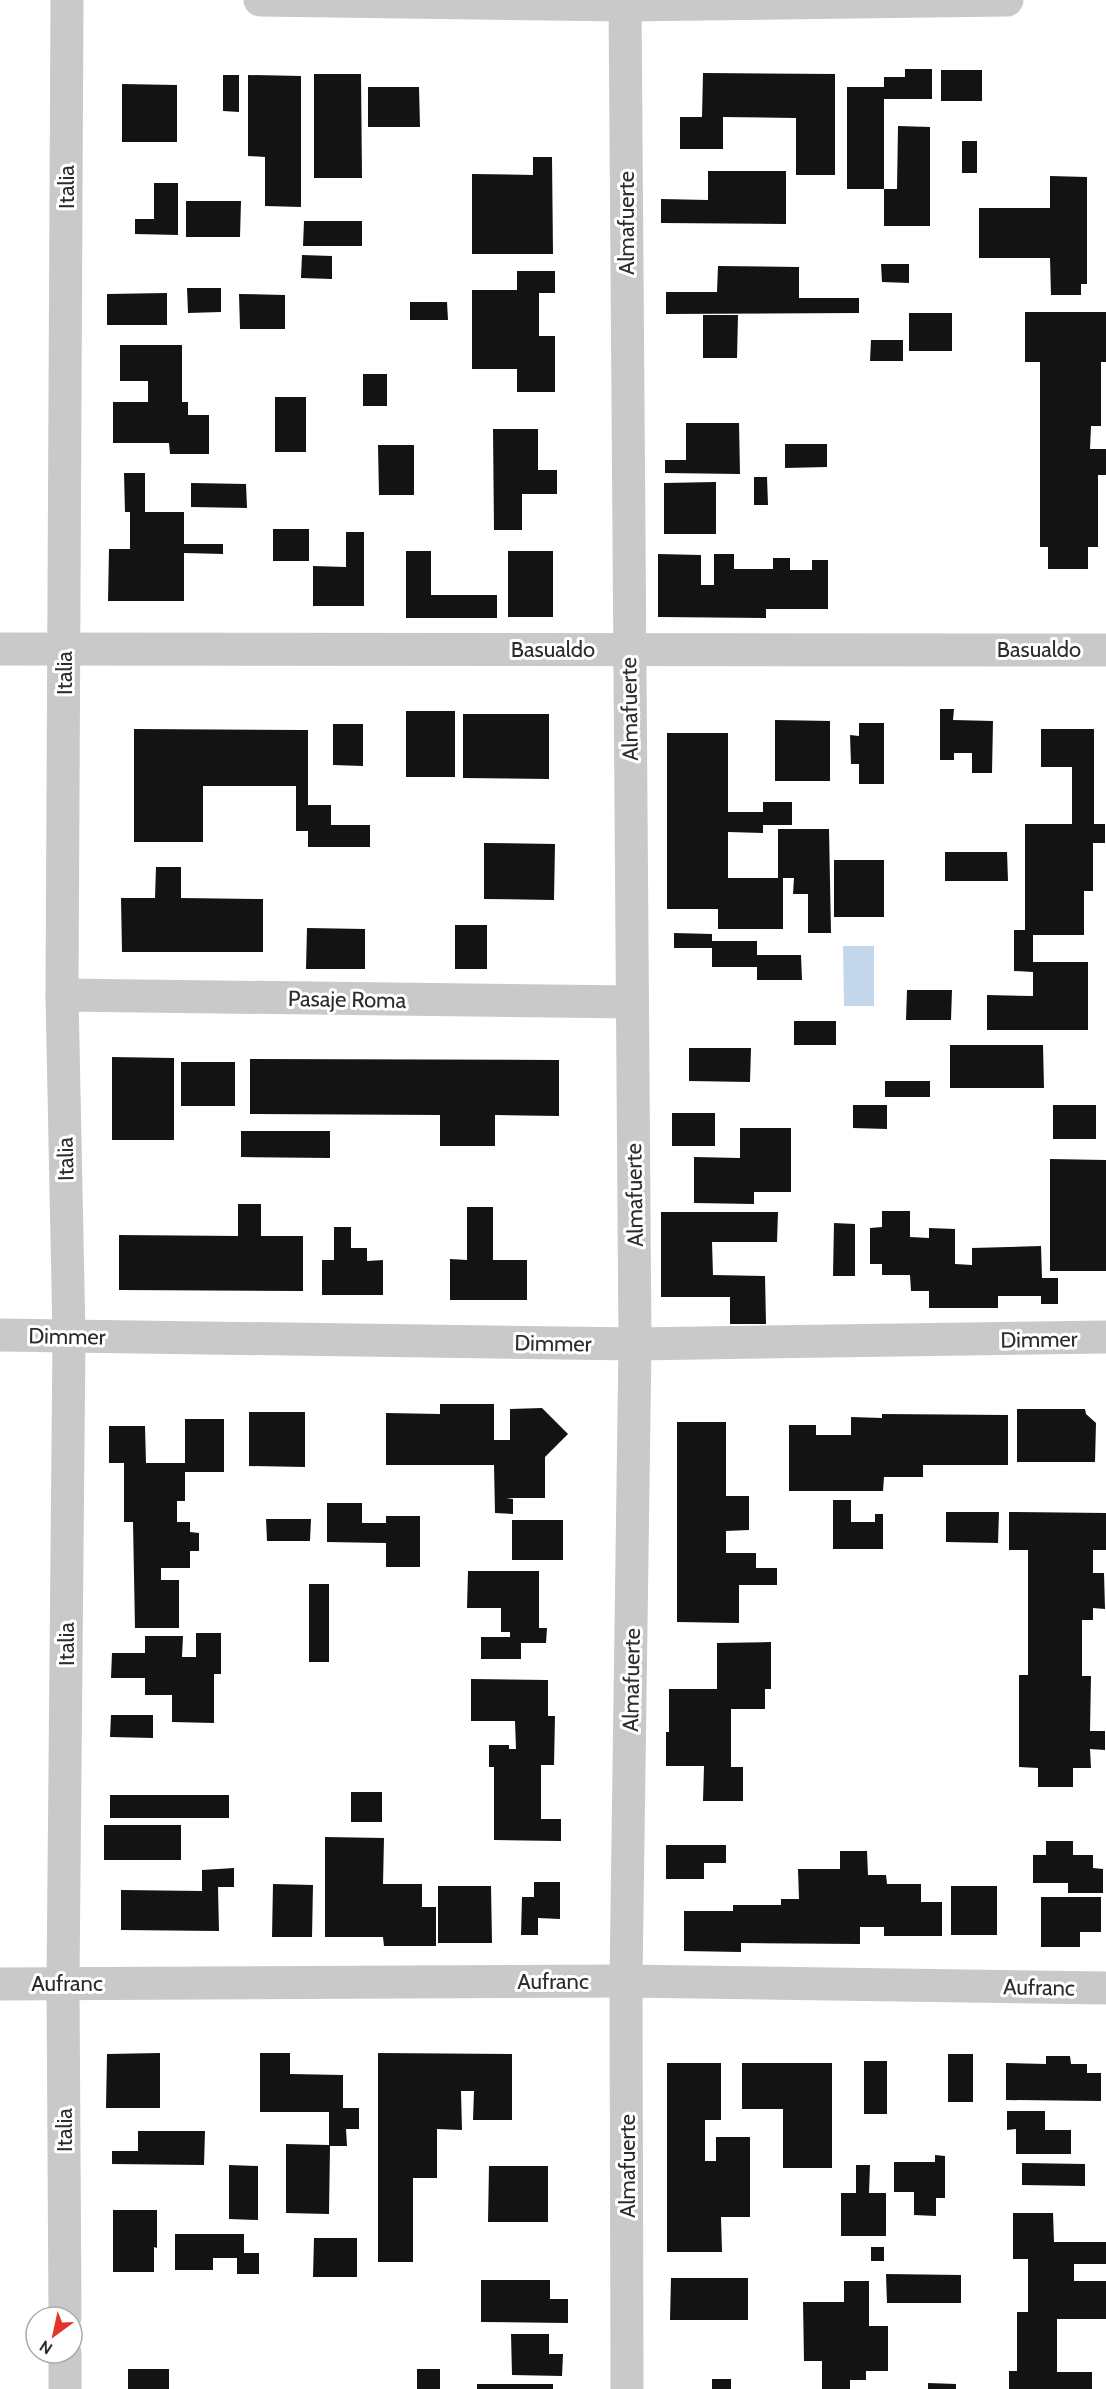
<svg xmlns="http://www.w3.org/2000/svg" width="1106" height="2389" font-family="Cabin,sans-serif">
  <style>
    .water { fill: #c4d7ea }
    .building { fill: #131313 }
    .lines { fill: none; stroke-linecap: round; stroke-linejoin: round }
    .minor { stroke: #c9c9c9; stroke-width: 33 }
    .labels { text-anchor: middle; stroke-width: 6; stroke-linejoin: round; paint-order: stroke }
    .street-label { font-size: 22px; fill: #2c2c2c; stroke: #fff }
  </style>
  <rect width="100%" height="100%" fill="#fff"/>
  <path class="water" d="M843,946H874V1006H844Z"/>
  <g class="building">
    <path d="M905,69H932V99H884V189H847V87H884V77H905Z"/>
    <rect x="941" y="70" width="41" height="31"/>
    <path d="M703,73L835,74V175H796V118L723,117V149H680V117H702Z"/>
    <path d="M314,74H361L362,178H314Z"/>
    <path d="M223,75H239V112L223,111Z"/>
    <path d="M248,75L301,76V207L265,206V157L248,156Z"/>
    <path d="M122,84L177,85V142H122Z"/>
    <path d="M368,87H419L420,127H368Z"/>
    <path d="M898,126L930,127V226H884V189H897Z"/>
    <rect x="962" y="141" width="15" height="32"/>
    <path d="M533,157H552L553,254H472V174L533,175Z"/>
    <path d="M708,171H786V224L661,223V199L708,200Z"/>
    <path d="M1050,176L1087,177V284H1081V295H1051L1050,258H979V208H1050Z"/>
    <path d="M154,183H178V235L135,234V219H154Z"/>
    <path d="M186,201H241L240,237H186Z"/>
    <path d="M304,221H362V246H303Z"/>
    <path d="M302,255L332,256V279L301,278Z"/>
    <path d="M881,264H909V283L882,282Z"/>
    <path d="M718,266L799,267V298H859V313L666,314V292H717Z"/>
    <path d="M517,271H555V293H539V336H555V392H517V369H472V290H517Z"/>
    <path d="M187,288H221V312L188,313Z"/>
    <path d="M167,293V325H107V294Z"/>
    <path d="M239,294L285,295V329H240Z"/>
    <path d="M410,302H447L448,320H410Z"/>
    <path d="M1025,312H1106V362H1101V426H1091L1090,449H1106V475H1098V547H1088V569H1048V547H1040V362H1025Z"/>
    <rect x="909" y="313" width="43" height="38"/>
    <path d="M703,315H738L737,358H703Z"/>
    <path d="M871,340H903V361H870Z"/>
    <path d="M120,345H182V402H188V415H209V454H170L169,443H113V402H148V381H120Z"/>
    <rect x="363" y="374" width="24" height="32"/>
    <rect x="275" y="397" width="31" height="55"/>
    <path d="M686,423H739L740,474L665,473V460H686Z"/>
    <path d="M493,429H538V470H557V494H522V530H494Z"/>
    <path d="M785,444H827V467L785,468Z"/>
    <path d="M378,445H414V495H379Z"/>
    <path d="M124,473H145V512H184V544H223V554L184,553V601H108L109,549H130V512H125Z"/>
    <path d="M754,477H767L768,505H754Z"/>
    <path d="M716,482V534H664V483Z"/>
    <path d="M191,483L246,484L247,508L191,507Z"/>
    <rect x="273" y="529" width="36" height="32"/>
    <path d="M346,532H364V606H313V566L346,567Z"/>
    <path d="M406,551H431V595H497V618H406Z"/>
    <rect x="508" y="551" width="45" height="66"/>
    <path d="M658,554L701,555V585H714V554H734V569H773V558H790V570H812V560H828V609H766V618L658,617Z"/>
    <path d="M940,709H954L953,720L993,721L992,773H972V753H954V760H940Z"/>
    <rect x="406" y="711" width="49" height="66"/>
    <path d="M463,714H549V779L463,778Z"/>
    <path d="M775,720L830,721V781H775Z"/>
    <path d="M859,723H884V784H859V764H851L850,735L859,736Z"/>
    <path d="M333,724H363V766L333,765Z"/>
    <path d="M134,729L308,730V805H331V825H370V847H308V831H296V786H203V842H134Z"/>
    <path d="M1041,729H1094V824H1105V843H1093V891H1084V935H1033V962H1088V1030H987V995L1033,996V972L1014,971V930H1025V824H1072V767H1041Z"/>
    <path d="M667,733H728V812H763V802H792V825H763V833L728,832V878H778V829H829L831,933H808V894H793L794,878H783V929H718V909H667Z"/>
    <path d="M484,843L555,844L554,900L484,899Z"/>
    <path d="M945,852H1007L1008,881H945Z"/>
    <rect x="834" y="860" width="50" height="57"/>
    <path d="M156,867H181V898L263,899V952H122L121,898H155Z"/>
    <rect x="455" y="925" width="32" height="44"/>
    <path d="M307,928L365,929V969H306Z"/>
    <path d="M674,933L712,934V941H757V955H801L802,980H757V967H712V948H674Z"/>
    <path d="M907,990H952L951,1020H906Z"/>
    <rect x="794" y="1021" width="42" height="24"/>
    <path d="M950,1045H1043L1044,1088H950Z"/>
    <path d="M689,1048H751L750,1082L689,1081Z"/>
    <path d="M112,1057L174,1058V1140H112Z"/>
    <path d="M250,1059L559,1060V1116L495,1115V1146H440V1115L250,1114Z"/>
    <rect x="181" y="1062" width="54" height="44"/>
    <rect x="885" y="1081" width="45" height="16"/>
    <path d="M853,1105H887V1129L853,1128Z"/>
    <rect x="1053" y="1105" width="43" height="34"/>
    <rect x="672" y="1113" width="43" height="33"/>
    <path d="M740,1128H791V1192H754V1204L694,1203V1157L740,1158Z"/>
    <path d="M241,1131H330V1158L241,1157Z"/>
    <path d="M1050,1159L1106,1160V1271H1050Z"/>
    <path d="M238,1204H261V1236H303V1291L119,1290V1235L238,1236Z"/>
    <path d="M467,1207H493V1260H527V1300H450V1259L467,1260Z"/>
    <path d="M882,1211H910V1237L929,1238V1228L955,1229V1264L972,1265V1248L1041,1246L1042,1278H1058V1304H1041V1296H998V1308H929V1291H911L910,1275H882V1264H870V1228L882,1227Z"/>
    <path d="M661,1212H778L777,1242H712L713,1275L765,1276L766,1324H730V1297H661Z"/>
    <path d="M834,1223L855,1224V1276H833Z"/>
    <path d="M334,1227H351V1248H367V1261L383,1260V1295H322V1260H334Z"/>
    <path d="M440,1404H494V1440H510V1409L542,1408L568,1434L545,1457V1498H506L513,1499V1514L495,1513L494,1465H386V1413L440,1414Z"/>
    <path d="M1017,1409H1085L1086,1414L1096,1423L1095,1462H1017Z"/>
    <path d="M249,1412H305V1467L249,1466Z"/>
    <path d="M882,1414L1008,1415V1465H923V1477H884L883,1491H789V1425H816V1435H851V1417L882,1418Z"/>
    <path d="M185,1419H224V1472H185V1501H177V1522H190V1532L199,1533V1551H190V1568H161V1580H179V1628H135L133,1522H124V1463H109V1426H145L146,1463H185Z"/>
    <path d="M677,1422H726V1496H749V1530L726,1531V1553H756V1568H777V1585H739V1623L677,1622Z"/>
    <path d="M833,1500H851V1522H875V1514H883V1549H833Z"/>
    <path d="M327,1503H362V1523H386V1516H420V1567H386V1543L327,1542Z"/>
    <path d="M946,1512H999L998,1543L946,1542Z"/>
    <path d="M1009,1512L1106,1513V1550H1093V1573H1104L1105,1609L1093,1608V1620H1082V1676H1091L1090,1731H1105V1750L1090,1749L1091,1768H1073V1787H1038V1768L1019,1767V1675H1028V1550H1009Z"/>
    <path d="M266,1519H311L310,1541H267Z"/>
    <rect x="512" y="1520" width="51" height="40"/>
    <path d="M468,1571H539V1628H547L546,1643H521V1659H481V1637H510V1632H501V1608H467Z"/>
    <rect x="309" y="1584" width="20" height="78"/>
    <path d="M196,1633H221V1674H214V1723L172,1722V1695H145V1678H111L112,1653H145V1636H183L182,1657H196Z"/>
    <path d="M771,1642V1689H765V1709H731V1767H743V1801H703L704,1766H666V1732H669V1689H717V1643Z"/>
    <path d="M471,1679L548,1680V1716H555L554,1765H541V1819H561V1841L494,1840V1767H489V1745H509V1749H516L515,1721H471Z"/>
    <path d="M111,1715H153V1738L110,1737Z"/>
    <rect x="351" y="1792" width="31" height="30"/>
    <rect x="110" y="1795" width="119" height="23"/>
    <rect x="104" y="1825" width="77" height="35"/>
    <path d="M325,1837L384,1838L383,1884H422V1907H436V1946H384L383,1937H325Z"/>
    <path d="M1046,1841H1073V1855H1093V1868L1103,1869V1893H1068V1883H1033V1855H1046Z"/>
    <path d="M666,1845H726V1863H704V1879H666Z"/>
    <path d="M840,1851H867L868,1875H886L887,1884H921V1902H942V1936H884V1927H860V1944L741,1943V1952L684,1951V1911H733V1905H781V1899H799L798,1869H840Z"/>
    <path d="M234,1868V1887H218L219,1931L121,1930V1890L202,1891V1870Z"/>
    <path d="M534,1882H560V1919L538,1918V1935H521L522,1897H534Z"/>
    <path d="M273,1884L313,1885L312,1937H272Z"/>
    <path d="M438,1886H491L492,1943H438Z"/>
    <rect x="951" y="1886" width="46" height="49"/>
    <path d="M1041,1897H1101V1932H1080V1947H1041Z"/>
    <path d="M160,2053V2108H106L107,2054Z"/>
    <path d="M260,2053H290V2074L343,2075V2108H359V2129H346L347,2146H330L329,2214L286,2213V2144L329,2145V2112H260Z"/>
    <path d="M378,2053L512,2054V2120H473L474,2091H461L462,2130L437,2129V2178H413V2262H378Z"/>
    <rect x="948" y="2054" width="25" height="48"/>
    <path d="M1046,2056H1070L1071,2064H1087V2073H1101V2101L1006,2100V2063L1046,2064Z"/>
    <rect x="864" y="2061" width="23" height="53"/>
    <path d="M667,2063H721V2120H705V2161H716V2137H750V2217H721L722,2252H667Z"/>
    <path d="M742,2063H832V2168H783V2109H742Z"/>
    <path d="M1007,2111H1045V2130H1071V2154H1016V2129L1007,2130Z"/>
    <path d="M138,2131H205L204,2165L112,2164V2151H138Z"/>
    <path d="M935,2155L945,2156V2198H936V2216L914,2215V2192H894V2162H935Z"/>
    <path d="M1022,2163L1085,2164V2186L1022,2185Z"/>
    <path d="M229,2165L258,2166V2220L229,2219Z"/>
    <path d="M856,2165H870L869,2193H886V2236H841V2193H856Z"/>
    <path d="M489,2166H548V2222H488Z"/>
    <path d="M113,2210H157V2248L154,2247V2272H113Z"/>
    <path d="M1013,2213H1053L1054,2242H1106V2264H1074V2281H1106V2319H1057V2372H1092V2389H1009V2371H1017V2312H1028V2259H1013Z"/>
    <path d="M175,2234H244V2253H259V2274H237V2258H213V2270H175Z"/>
    <path d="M314,2238H357V2277H313Z"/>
    <rect x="871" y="2247" width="13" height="14"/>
    <path d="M886,2274L961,2275V2303H887Z"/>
    <path d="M671,2278H748V2320H670Z"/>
    <path d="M481,2280H550V2299H568V2323L481,2322Z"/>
    <path d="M844,2281H869V2326H888V2371H866V2380H850V2389H822V2361H804L803,2302H844Z"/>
    <path d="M511,2334H549V2354H563L562,2376L512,2375Z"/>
    <rect x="128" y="2369" width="41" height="20"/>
    <rect x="417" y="2369" width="23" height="20"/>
    <rect x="712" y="2379" width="19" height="10"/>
    <path d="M928,2383L956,2384V2389H928Z"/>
    <rect x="477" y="2384" width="76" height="5"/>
  </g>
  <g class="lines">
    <g class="minor">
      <path d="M260,0L625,5L1007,0"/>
      <path d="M625,0L635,1344L626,1981L627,2389"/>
      <path d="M0,649L1106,650"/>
      <path d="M62,995L632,1002"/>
      <path d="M0,1335L635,1344L1106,1337"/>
      <path d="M0,1984L626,1981L1106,1988"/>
      <path d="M65,2317L63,1983L69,1336L62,995L67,0"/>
      <path d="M65,2353V2389"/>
    </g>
  </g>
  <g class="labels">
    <g class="street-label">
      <text transform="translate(66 187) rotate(-90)" y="8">Italia</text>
      <text transform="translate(626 223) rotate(-90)" y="8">Almafuerte</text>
      <text x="553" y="657">Basualdo</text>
      <text x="1039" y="657">Basualdo</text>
      <text transform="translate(64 673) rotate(-90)" y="8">Italia</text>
      <text transform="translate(629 709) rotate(-91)" y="8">Almafuerte</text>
      <text transform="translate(347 999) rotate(1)" y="8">Pasaje Roma</text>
      <text transform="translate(65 1159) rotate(-91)" y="8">Italia</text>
      <text transform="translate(634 1195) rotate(-91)" y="8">Almafuerte</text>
      <text transform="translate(67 1336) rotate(1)" y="8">Dimmer</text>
      <text transform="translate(1039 1339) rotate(-1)" y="8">Dimmer</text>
      <text transform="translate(553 1343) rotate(1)" y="8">Dimmer</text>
      <text transform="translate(66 1644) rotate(-90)" y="8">Italia</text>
      <text transform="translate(631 1680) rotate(-89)" y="8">Almafuerte</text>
      <text x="553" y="1989">Aufranc</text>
      <text x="67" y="1991">Aufranc</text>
      <text transform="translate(1039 1987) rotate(1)" y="8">Aufranc</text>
      <text transform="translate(64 2130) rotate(-90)" y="8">Italia</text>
      <text transform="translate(627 2166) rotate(-90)" y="8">Almafuerte</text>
    </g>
  </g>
  <g transform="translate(54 2335) rotate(213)"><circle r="28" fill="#ffffff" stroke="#ababab" stroke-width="1.5"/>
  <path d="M0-4.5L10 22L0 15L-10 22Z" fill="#e5342b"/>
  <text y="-9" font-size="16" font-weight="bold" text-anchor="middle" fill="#2c2c2c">N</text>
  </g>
</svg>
